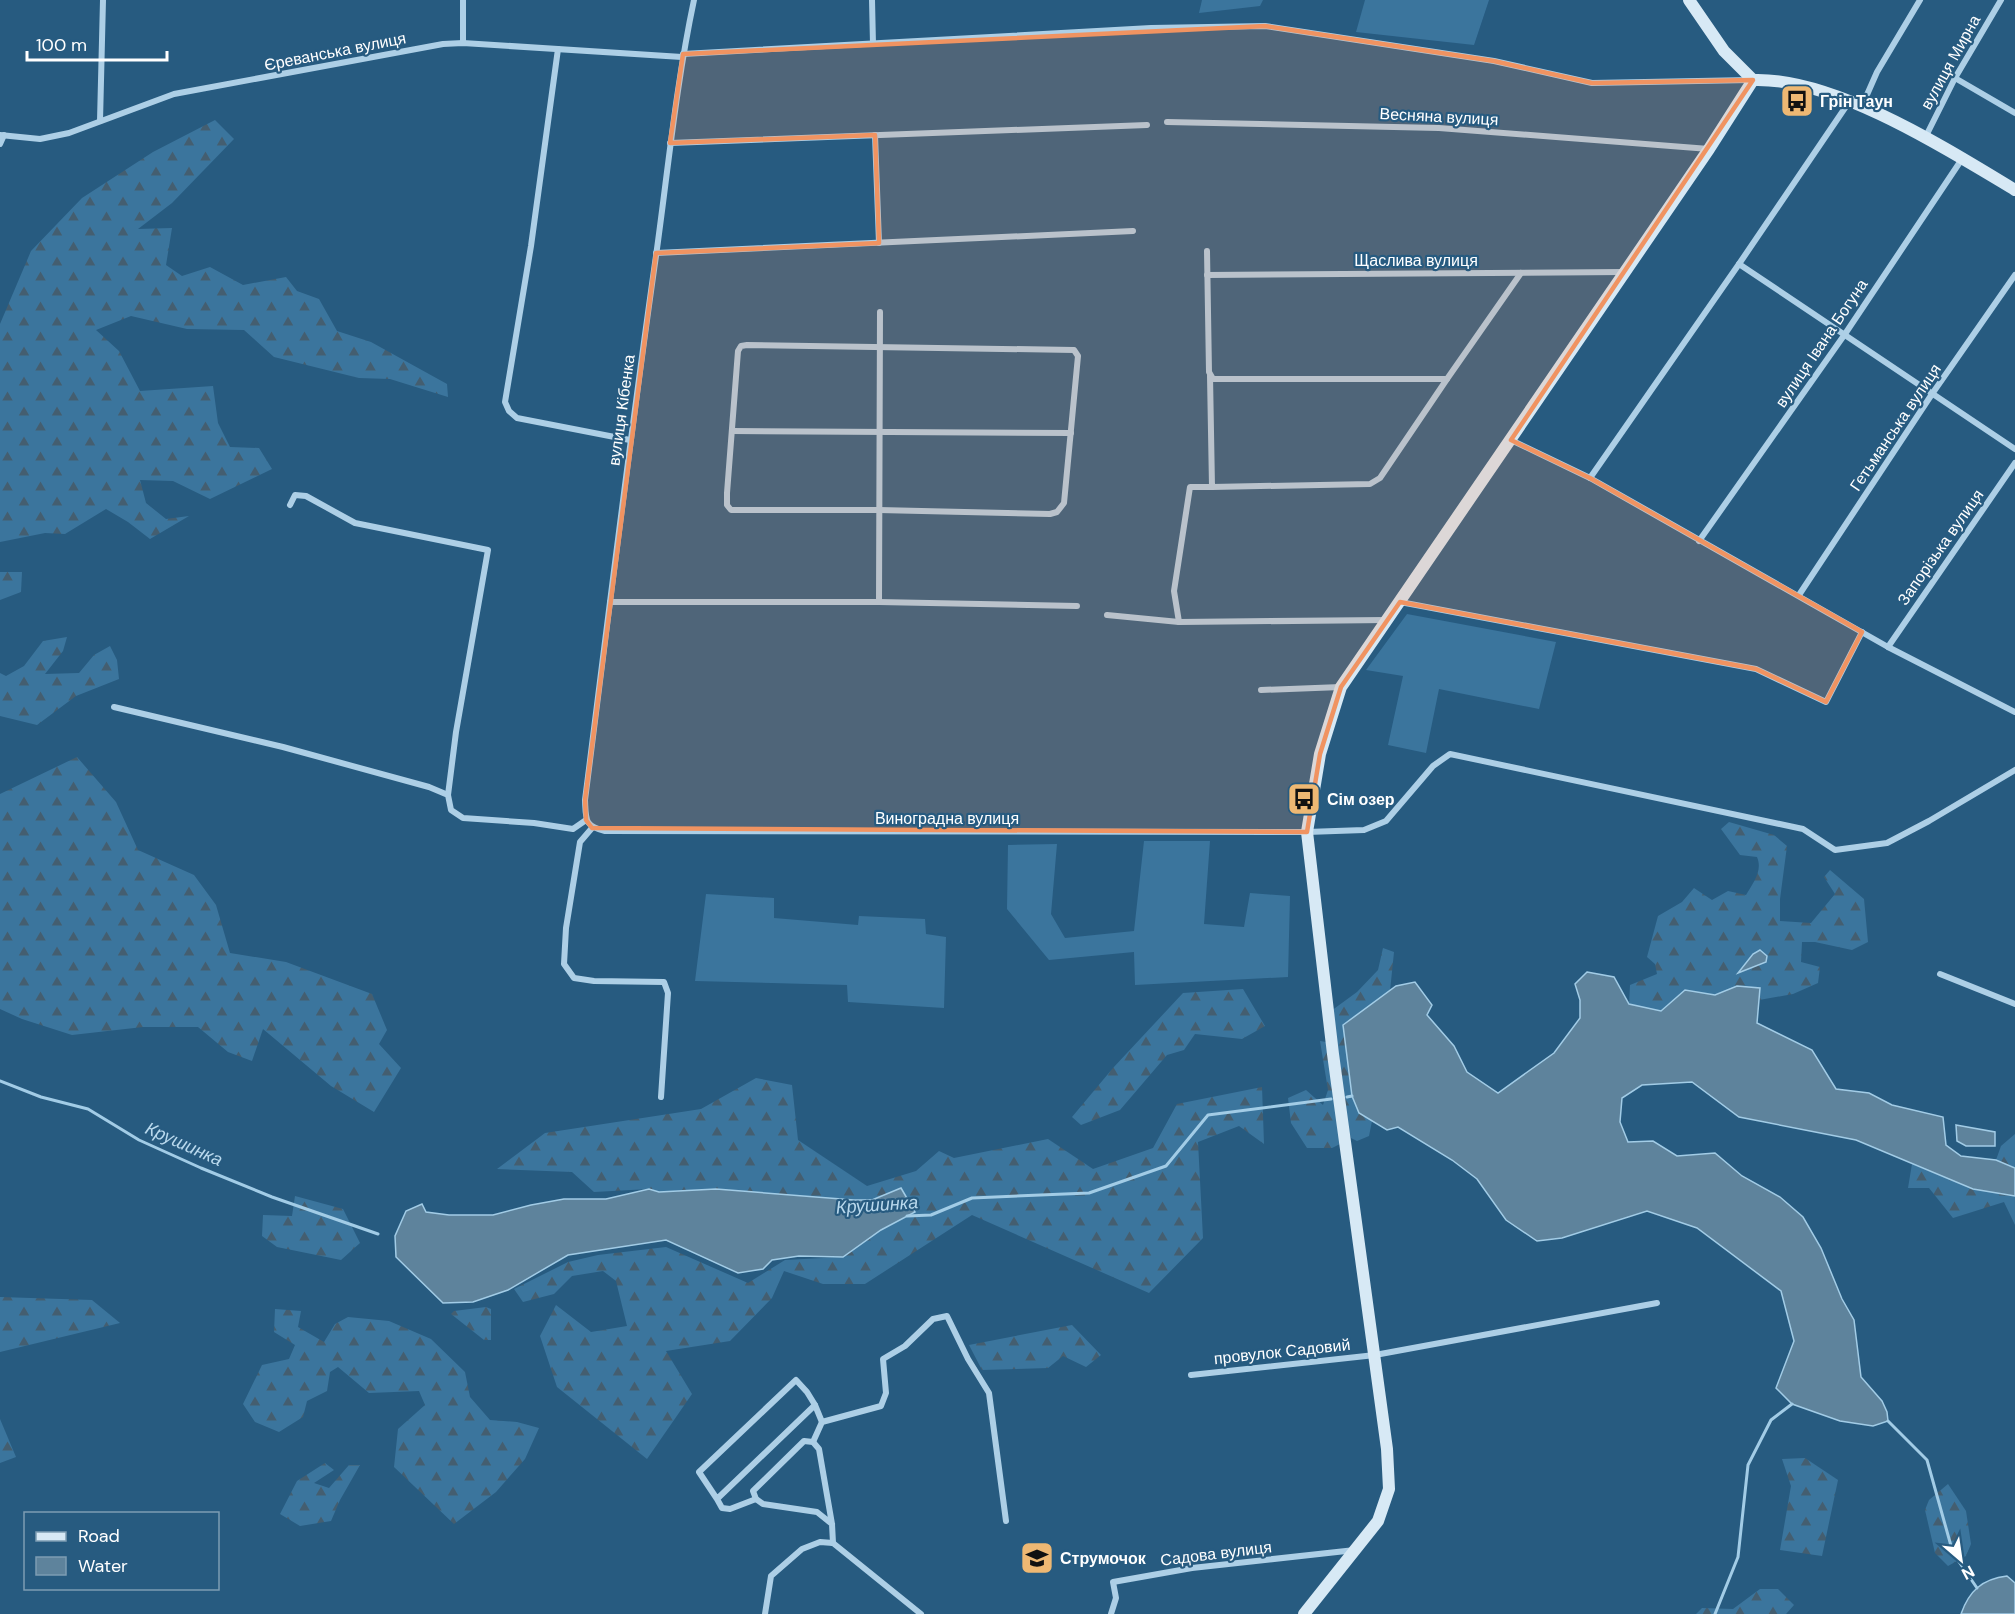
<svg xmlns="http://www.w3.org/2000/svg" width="2015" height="1614" font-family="'DM Sans',sans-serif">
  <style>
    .forest { fill: url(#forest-firs) }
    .garden { fill: #3b759d }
    .water { fill: #5e839c; stroke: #a2cce6; stroke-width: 1.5 }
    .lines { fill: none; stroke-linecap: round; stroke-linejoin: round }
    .stream { stroke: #a2cce6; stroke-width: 3 }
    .street { stroke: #adcfe6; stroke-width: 6 }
    .secondary { stroke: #d7e9f5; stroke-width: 12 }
    .marked { fill: #f09361; fill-opacity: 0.2; stroke: #f09361; stroke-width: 4.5; stroke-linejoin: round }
    .labels { text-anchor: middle; stroke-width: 4.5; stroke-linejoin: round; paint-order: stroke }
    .street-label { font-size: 16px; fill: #fff; stroke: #275b80 }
    .poi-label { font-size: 16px; font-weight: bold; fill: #fff; stroke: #275b80; text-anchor: start }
    .water-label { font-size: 18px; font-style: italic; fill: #b9d9ed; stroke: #275b80 }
  </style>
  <defs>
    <pattern id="forest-firs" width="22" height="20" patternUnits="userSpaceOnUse" patternTransform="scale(1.5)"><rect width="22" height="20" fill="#3b759d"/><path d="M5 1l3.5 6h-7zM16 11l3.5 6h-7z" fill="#445e70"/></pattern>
  </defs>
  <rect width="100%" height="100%" fill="#275b80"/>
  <g class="forest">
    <path d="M215,120L234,139L172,203L138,229L172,228L166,265L182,276L210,267L243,285L286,277L297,291L319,299L337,331L371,342L447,384L448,397L390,379L359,378L274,357L244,330L187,329L131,316L96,330L119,351L140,391L213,386L218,423L230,447L259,448L272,469L210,499L173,481L140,480L146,503L166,519L189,516L150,539L128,522L106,509L65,534L45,533L0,542V324L31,251L82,198L153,152Z"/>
    <path d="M0,572H22L21,592L0,600Z"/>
    <path d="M67,637L63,651L45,674L79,673L94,655L110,646L117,660L119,679L76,696L37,725L0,716V673L6,676L24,666L43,641Z"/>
    <path d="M77,757L116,802L138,850L194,875L216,905L230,953L286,962L372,994L387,1030L379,1044L401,1068L374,1112L331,1086L263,1029L252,1061L228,1052L198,1027H143L72,1035L22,1019L0,1009V794Z"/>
    <path d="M1729,822L1774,835L1787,846L1780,899V921L1811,923L1835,894L1824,877L1830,870L1864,899L1868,942L1852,950L1815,942H1802L1801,962L1820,967L1818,983L1793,994L1759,1000L1760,988L1737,986L1715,995L1685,990L1661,1011L1629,1004L1630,985L1657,974L1655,964L1647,957L1658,916L1682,902L1694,888L1712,900L1728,891L1746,895C1753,883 1763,871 1757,857L1740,855L1721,829Z"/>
    <path d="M1383,948L1394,952L1390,991L1343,1025L1359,1113L1372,1121L1369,1136L1357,1141L1351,1138L1346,1119L1331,1011L1357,992L1378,970Z"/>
    <path d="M1243,989L1265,1026L1242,1039L1195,1034L1184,1050L1167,1055L1120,1110L1081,1125L1072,1117L1113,1068L1183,993Z"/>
    <path d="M1320,1041L1326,1042L1342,1143L1332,1148H1307L1291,1123L1288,1098L1306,1090L1323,1105L1328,1090Z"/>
    <path d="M756,1078L792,1085L798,1140L867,1186L916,1171L939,1151L954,1158L1048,1139L1093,1169L1153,1148L1177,1104L1262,1087L1264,1144L1239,1126L1198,1142L1203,1238L1149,1293L972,1215L865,1284H823L784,1271L772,1298L730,1341L666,1351L692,1394L647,1459L557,1387L540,1336L556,1305L591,1332L627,1326L616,1281L603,1271L572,1276L554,1294L523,1302L514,1289L568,1262L598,1255L666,1247L748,1283L785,1260L843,1257L881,1230L915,1212L901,1188L872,1200H854L716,1189L659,1192L649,1189L594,1192L572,1172L497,1169L545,1133L701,1109Z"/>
    <path d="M2015,1134V1168L1996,1160L2001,1146Z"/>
    <path d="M1912,1164L1973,1189L2015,1196V1225L2004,1202L1953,1218L1929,1188H1908Z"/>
    <path d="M295,1196L343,1209L360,1243L341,1260L277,1247L262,1236L263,1215L292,1216Z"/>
    <path d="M0,1297L92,1300L120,1323L0,1352Z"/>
    <path d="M486,1307L491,1309V1340H484L451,1314L454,1311Z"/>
    <path d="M275,1309L301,1311L298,1327L324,1342L335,1324L348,1317L389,1321L431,1339L465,1372L470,1397L490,1420L517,1422L539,1428L525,1459L496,1492L454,1524L394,1467L398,1429L425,1405L419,1391L369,1393L338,1367L330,1372L327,1391L307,1401L303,1417L279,1432L255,1422L243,1404L262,1365L289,1359L295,1345L274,1332Z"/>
    <path d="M1072,1325L1101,1355L1086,1367L1063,1356L1048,1368L982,1370L969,1345Z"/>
    <path d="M0,1419L16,1457L0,1463Z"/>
    <path d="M1805,1458L1838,1480L1822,1556L1780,1550L1791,1486L1782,1459Z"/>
    <path d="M325,1463L334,1470L314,1483L329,1488L349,1465H360L340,1500L331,1521L300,1526L280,1514L297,1481Z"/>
    <path d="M1948,1484L1966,1511L1971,1544L1966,1556L1948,1566L1935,1553L1925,1510L1929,1500Z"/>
    <path d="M1760,1589H1778L1794,1605L1786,1614H1696L1702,1608L1733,1609Z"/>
  </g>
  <g class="garden">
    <path d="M1202,0H1263L1260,6L1199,13Z"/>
    <path d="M1365,0H1489L1474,45L1356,32Z"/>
    <path d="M1407,614L1556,642L1539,709L1439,689L1426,753L1388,745L1403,676L1366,670Z"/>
    <path d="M1144,841H1210L1204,924L1244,927L1250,893L1290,896L1288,977L1135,985L1134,952L1049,960L1007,909L1008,845L1057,844L1051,914L1065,938L1134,931Z"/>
    <path d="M706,894L774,898V918L858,925L859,916L925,919L926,934L946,937L944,1008L848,1002L847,985L695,981Z"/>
  </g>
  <g class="water">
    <path d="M1760,950L1767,956L1766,962L1738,973L1753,954Z"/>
    <path d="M1587,972L1614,977L1629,1004L1661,1011L1685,990L1715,995L1737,986L1760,988L1757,1023L1812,1050L1836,1089L1869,1093L1892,1105L1943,1117L1946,1145L1961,1156L1996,1160L2015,1168V1196L1973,1189L1856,1140L1739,1117L1692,1082L1642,1085L1622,1098L1620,1122L1628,1142L1653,1141L1677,1156L1715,1153L1742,1176L1780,1197L1803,1217L1821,1248L1842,1299L1854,1320L1861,1377L1882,1401L1887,1412L1888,1421L1873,1426L1840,1421L1792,1404L1776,1388L1794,1341L1781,1291L1697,1228L1647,1211L1562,1238L1537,1241L1506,1220L1477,1179L1452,1160L1398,1127L1387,1130L1359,1113L1352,1096L1343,1025L1396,986L1415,982L1432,1005L1427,1015L1454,1046L1467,1072L1498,1093L1554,1053L1580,1018V1000L1575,984Z"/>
    <path d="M1956,1125L1995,1132V1146H1966L1957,1141Z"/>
    <path d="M901,1188L915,1212L881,1230L843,1257L799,1256L772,1260L763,1269L738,1273L666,1240L568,1255L508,1290L473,1302L443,1303L396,1257L395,1236L406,1211L422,1204L426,1212L449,1215H493L531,1205L564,1199H606L649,1189L659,1192L716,1189L854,1200H872Z"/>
    <path d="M2007,1576L2015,1583V1614H1961C1969,1591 1982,1579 2007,1576Z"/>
  </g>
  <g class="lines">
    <g class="stream">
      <path d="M0,1081L41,1097L88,1109L139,1140L201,1168L272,1197L378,1234"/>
      <path d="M1347,1097L1352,1096"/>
      <path d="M907,1216L931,1215L972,1198L1089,1193L1166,1166L1208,1115L1331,1099"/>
      <path d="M1888,1421L1927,1460L1953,1553L1977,1588"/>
      <path d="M1715,1614L1738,1557L1748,1465L1771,1420L1792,1404"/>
    </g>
    <g class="street">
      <path d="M463,0V43"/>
      <path d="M694,0C676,85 668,170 656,256C630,437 608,619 585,800C586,820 584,826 605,831L1307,832L1364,830L1386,821L1433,766L1450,754L1803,829L1835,850L1887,843L1929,821L2015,770"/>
      <path d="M872,0L873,44"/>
      <path d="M558,49L531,246L505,402L509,411L517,418L630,440"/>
      <path d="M683,54L1151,28L1265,26L1494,61L1592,83L1751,80"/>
      <path d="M1955,78L2015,113"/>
      <path d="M1862,106L1877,72L1920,0"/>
      <path d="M100,121L103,0"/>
      <path d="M1167,122L1439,128L1709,149"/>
      <path d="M0,135L40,139L69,133L174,94L443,44L463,43L682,57"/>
      <path d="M875,135L879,243"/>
      <path d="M1925,138L1955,78L2001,0"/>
      <path d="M670,143L1147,125"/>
      <path d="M0,144L4,135"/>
      <path d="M1207,251L1209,372L1213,379H1447L1521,273"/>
      <path d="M656,253L1133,231"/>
      <path d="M1739,264L2015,449"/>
      <path d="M1207,275L1624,272"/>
      <path d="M747,345L1074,350L1078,356L1064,503L1057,512L1050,514L879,510H731L727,505V493L738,351L741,346Z"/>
      <path d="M1210,376L1212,487L1370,484L1380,478L1447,379"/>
      <path d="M732,431L1071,433"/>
      <path d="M1511,440L1590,478L1888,647L2015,712"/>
      <path d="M1590,478L1739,264L1849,102"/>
      <path d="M290,505L295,495L306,496L355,523L488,550L456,732L448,795"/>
      <path d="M1699,541L1845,334L1962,159"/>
      <path d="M1799,595L1932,394L2015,275"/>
      <path d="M610,602H879L1077,606"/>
      <path d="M879,602L880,312"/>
      <path d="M1400,602L1756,669L1826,702L1862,632"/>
      <path d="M1107,615L1179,622L1387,620"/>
      <path d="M1179,622L1174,591L1190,487H1212"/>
      <path d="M1888,647L2015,463"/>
      <path d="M1261,690L1341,687"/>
      <path d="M114,707L283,747L429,787L448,795L451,810L463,818L534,823L573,829L586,820"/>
      <path d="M592,828L580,842L566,928L564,964L574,978L594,981L664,982L668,993L661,1097"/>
      <path d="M1940,974L2015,1004"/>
      <path d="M1191,1375L1375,1355L1657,1303"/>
      <path d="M815,1405L822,1422"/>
      <path d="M813,1442L822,1422L881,1406L886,1393L883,1359L905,1346L933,1319L947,1316L968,1359L989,1393L1006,1521"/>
      <path d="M717,1499L699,1472L796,1380L807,1392L815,1405L717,1499L722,1508L730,1509L756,1499"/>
      <path d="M832,1524L817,1512L763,1504L756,1499L753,1491L804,1441L813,1442L819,1449L832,1524L833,1543"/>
      <path d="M765,1614L771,1576L802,1549L820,1542L833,1543L921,1614"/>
      <path d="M1111,1614L1116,1598L1113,1582L1192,1568L1355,1550"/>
    </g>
    <g class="secondary">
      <path d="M1689,0L1724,51L1753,80"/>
      <path d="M1753,80C1834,77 1947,149 2015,190"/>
      <path d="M1304,1614L1378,1521L1389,1489L1387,1449L1333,1054L1307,832L1320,754L1341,687L1709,149L1753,80"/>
    </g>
  </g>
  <path class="marked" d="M1265,26L1494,61L1592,83L1753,80L1511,440L1590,478L1862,632L1826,702L1756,669L1400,602L1341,687L1320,754L1307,832L592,828L586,820L585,800L656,253L879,243L875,135L670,143L683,54Z"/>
  <defs>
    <g id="bus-square" transform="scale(1.725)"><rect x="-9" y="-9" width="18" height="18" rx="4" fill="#eeb873" stroke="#275b80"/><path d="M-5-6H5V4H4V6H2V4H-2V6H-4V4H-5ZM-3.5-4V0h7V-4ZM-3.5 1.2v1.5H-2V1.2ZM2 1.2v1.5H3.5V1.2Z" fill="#111"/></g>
    <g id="school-square" transform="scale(1.725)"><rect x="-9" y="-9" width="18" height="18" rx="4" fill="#eeb873" stroke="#275b80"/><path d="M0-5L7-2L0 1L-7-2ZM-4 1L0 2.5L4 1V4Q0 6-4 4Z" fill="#111"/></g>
  </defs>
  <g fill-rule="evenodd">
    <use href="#bus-square" x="1797" y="101"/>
    <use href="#bus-square" x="1304" y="799"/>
    <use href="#school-square" x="1037" y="1558"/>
  </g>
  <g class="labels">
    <g class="street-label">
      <text transform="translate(335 51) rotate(-11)" y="6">Єреванська вулиця</text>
      <text transform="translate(1950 62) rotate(-61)" y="6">вулиця Мирна</text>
      <text transform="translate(1439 116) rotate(3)" y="6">Весняна вулиця</text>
      <text x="1416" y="266">Щаслива вулиця</text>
      <text transform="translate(1821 343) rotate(-56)" y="6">вулиця Івана Богуна</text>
      <text transform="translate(621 410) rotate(-82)" y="6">вулиця Кібенка</text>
      <text transform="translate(1895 427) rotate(-56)" y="6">Гетьманська вулиця</text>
      <text transform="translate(1940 547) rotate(-55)" y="6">Запорізька вулиця</text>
      <text x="947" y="824">Виноградна вулиця</text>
      <text transform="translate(1282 1351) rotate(-6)" y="6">провулок Садовий</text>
      <text transform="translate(1216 1553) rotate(-7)" y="6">Садова вулиця</text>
    </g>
    <g class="poi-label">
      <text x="1820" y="107">Грін Таун</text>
      <text x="1327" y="805">Сім озер</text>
      <text x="1060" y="1564">Струмочок</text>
    </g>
    <g class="water-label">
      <text transform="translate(184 1144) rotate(24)" y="6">Крушинка</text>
      <text transform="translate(877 1205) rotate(-4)" y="6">Крушинка</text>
    </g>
  </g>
  <rect x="24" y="1512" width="195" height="78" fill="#275b80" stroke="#7d9db3" stroke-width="1.5"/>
  <rect x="36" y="1532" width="30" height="9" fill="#d7e9f5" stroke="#7d9db3" stroke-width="1.5"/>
  <text x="78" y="1542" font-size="18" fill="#ffffff">Road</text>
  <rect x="36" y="1557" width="30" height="18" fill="#5e839c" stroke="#7d9db3" stroke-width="1.5"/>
  <text x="78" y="1572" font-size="18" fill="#ffffff">Water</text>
  <g transform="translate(1961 1560) rotate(151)" stroke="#275b80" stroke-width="4.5" paint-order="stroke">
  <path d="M0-4.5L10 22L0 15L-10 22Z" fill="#ffffff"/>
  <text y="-9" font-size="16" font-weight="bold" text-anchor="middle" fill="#ffffff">N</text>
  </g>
  <path d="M27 51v9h140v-9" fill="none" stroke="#ffffff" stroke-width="3"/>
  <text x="36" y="51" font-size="18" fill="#ffffff" stroke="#275b80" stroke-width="4.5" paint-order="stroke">100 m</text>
</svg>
